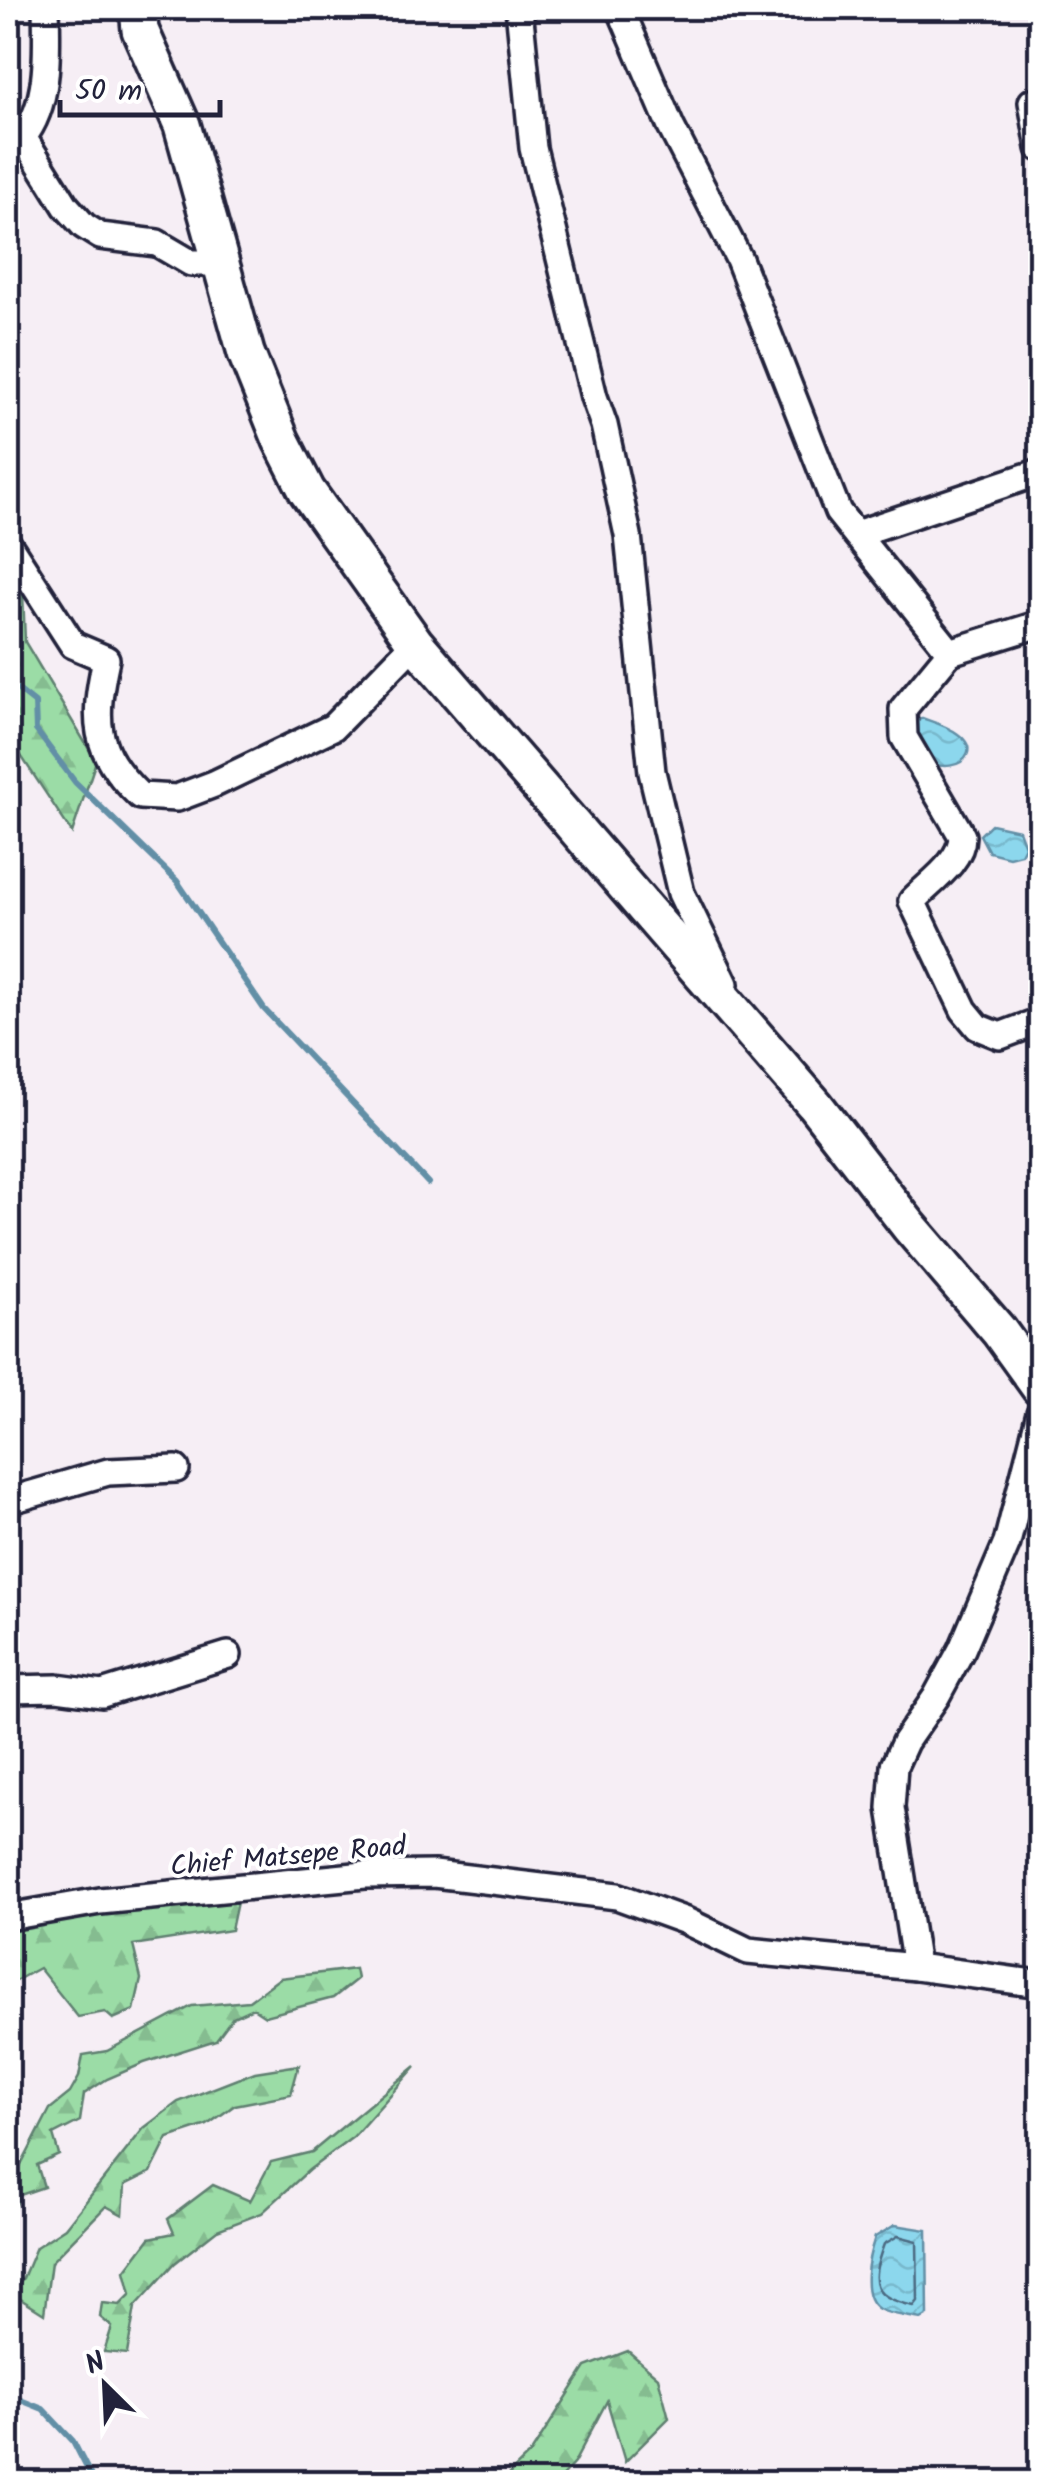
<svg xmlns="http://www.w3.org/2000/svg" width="1048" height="2490" font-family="Kalam,sans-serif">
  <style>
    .forest { fill: url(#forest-firs); stroke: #5e7f70; stroke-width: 2.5 }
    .water { fill: url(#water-waves); stroke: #628fa6; stroke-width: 2.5 }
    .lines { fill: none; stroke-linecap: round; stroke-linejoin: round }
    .shore { stroke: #4c6a82; stroke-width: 2.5 }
    .stream { stroke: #628fa6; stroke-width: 6 }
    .street-casing { stroke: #22223b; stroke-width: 32 }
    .secondary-casing { stroke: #22223b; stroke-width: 42 }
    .street { stroke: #fff; stroke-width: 25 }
    .secondary { stroke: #fff; stroke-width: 35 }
    .labels { text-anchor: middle; stroke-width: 8; stroke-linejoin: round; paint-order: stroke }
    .street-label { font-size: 28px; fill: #22223b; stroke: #fff }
  </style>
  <defs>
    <pattern id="forest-firs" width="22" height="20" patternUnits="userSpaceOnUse" patternTransform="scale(2.5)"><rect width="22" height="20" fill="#9bdca6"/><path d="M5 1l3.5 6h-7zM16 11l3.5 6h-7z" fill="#85bc90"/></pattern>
    <pattern id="water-waves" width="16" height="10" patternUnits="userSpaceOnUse" patternTransform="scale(2.5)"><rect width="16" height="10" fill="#8cd7ed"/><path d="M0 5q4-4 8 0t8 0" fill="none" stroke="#78b8cc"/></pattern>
  </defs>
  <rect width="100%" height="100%" fill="#f6eef5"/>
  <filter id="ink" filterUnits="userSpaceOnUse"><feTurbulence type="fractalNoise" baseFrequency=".01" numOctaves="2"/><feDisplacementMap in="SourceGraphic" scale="20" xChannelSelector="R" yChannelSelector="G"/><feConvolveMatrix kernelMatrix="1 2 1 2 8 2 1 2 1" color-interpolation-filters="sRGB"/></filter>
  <g filter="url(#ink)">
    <g class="forest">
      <path d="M8,562L22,567L25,642L96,761L72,833L8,736Z"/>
      <path d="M237,1902L231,1930L133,1945L141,1979L134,2010L113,2019L105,2012L78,2017L39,1968L8,1985V1931L16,1920L116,1908Z"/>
      <path d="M355,1969L357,1979L333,1998L265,2016L253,2008L233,2017L216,2040L144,2063L107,2079L84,2094L80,2121L53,2135L59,2155L37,2165L44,2187L20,2195L8,2224V2185L12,2183L50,2109L70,2093L79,2077L83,2055L107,2051L192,2006L249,2001L280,1978Z"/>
      <path d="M299,2065L291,2094L235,2105L207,2125L168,2138L151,2172L125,2185L123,2215L106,2206L51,2262L44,2314L11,2293L23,2278L36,2247L65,2228L144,2128L178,2102L255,2072Z"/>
      <path d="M416,2066L353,2137L309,2170L262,2213L217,2230L175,2263L135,2307L127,2354L104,2352L112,2327L100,2317L102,2303L120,2305L131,2294L125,2271L150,2238L174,2233L168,2219L213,2185L250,2201L271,2162L312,2152Z"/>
      <path d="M628,2351L658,2377L669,2418L625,2462L607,2401L574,2463L557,2482H501L531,2453L586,2367Z"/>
    </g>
    <g class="water">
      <path d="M922,718C933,722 948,726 958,734C997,763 913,793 914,723Z"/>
      <path d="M991,824L1019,830L1025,846L1021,854L1009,857L989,852L980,835Z"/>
      <path d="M895,2225L927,2230L928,2315L921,2319C909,2316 889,2315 879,2309C858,2296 869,2255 875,2237Z"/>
    </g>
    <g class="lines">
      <path class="shore" d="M898,2236L917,2241L918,2301L914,2306C872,2297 869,2284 884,2244Z"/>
      <g class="stream">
        <path d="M8,673L12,685L35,703L36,730L75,782L177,881L264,1009L428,1183"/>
        <path d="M8,2395L43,2409L73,2441L94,2482"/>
      </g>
      <g class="street-casing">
        <g id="street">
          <path d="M519,8L533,148L594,397L604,425L628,535L652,772L681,893L725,984L720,994"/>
          <path d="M620,8L671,127L739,259L838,512L950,652L1040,624"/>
          <path d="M1040,100L1032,102L1040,148"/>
          <path d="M8,136L23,137L66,206L84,226L100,236L157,243L191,263H221"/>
          <path d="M23,137C50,104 47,49 46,8"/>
          <path d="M856,534L1040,472"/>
          <path d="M8,544L73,645L106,659C93,720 92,750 140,796L177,798L214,784L333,727L415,643"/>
          <path d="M950,652L903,709L904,737L962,836C962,862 929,883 912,901L964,1010L978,1027L1000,1036L1040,1021"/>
          <path d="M8,1501L108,1472L176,1469"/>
          <path d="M8,1689L57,1688L102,1694L228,1655"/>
          <path d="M8,1917L100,1901L365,1875L434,1874L617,1896L686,1921L748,1951L916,1967L1040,1984"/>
          <path d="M916,1967L891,1808L894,1766L905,1742L936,1697L962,1649L1007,1543L1040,1413"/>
        </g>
      </g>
      <g class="secondary-casing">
        <path id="secondary" d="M138,8L140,30L182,125L246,353L281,440L307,491L415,643L815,1105L909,1226L999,1331L1040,1388"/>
      </g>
      <use href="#street" class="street"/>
      <use href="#secondary" class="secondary"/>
    </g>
  </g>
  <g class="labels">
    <g class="street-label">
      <text transform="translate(288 1855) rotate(-5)" y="10">Chief Matsepe Road</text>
    </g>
  </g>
  <rect width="1048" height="2490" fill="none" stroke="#fff" stroke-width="40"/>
  <rect x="20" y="20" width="1008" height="2450" fill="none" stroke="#22223b" stroke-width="4" filter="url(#ink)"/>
  <g transform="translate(105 2385) rotate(336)" stroke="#ffffff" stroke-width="8" paint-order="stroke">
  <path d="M0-8L18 38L0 25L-18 38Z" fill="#22223b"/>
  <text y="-15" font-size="28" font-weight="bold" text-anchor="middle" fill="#22223b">N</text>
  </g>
  <path d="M60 100v15h160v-15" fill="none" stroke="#22223b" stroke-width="5"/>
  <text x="75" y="100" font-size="30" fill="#22223b" stroke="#ffffff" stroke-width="8" paint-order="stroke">50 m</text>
</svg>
